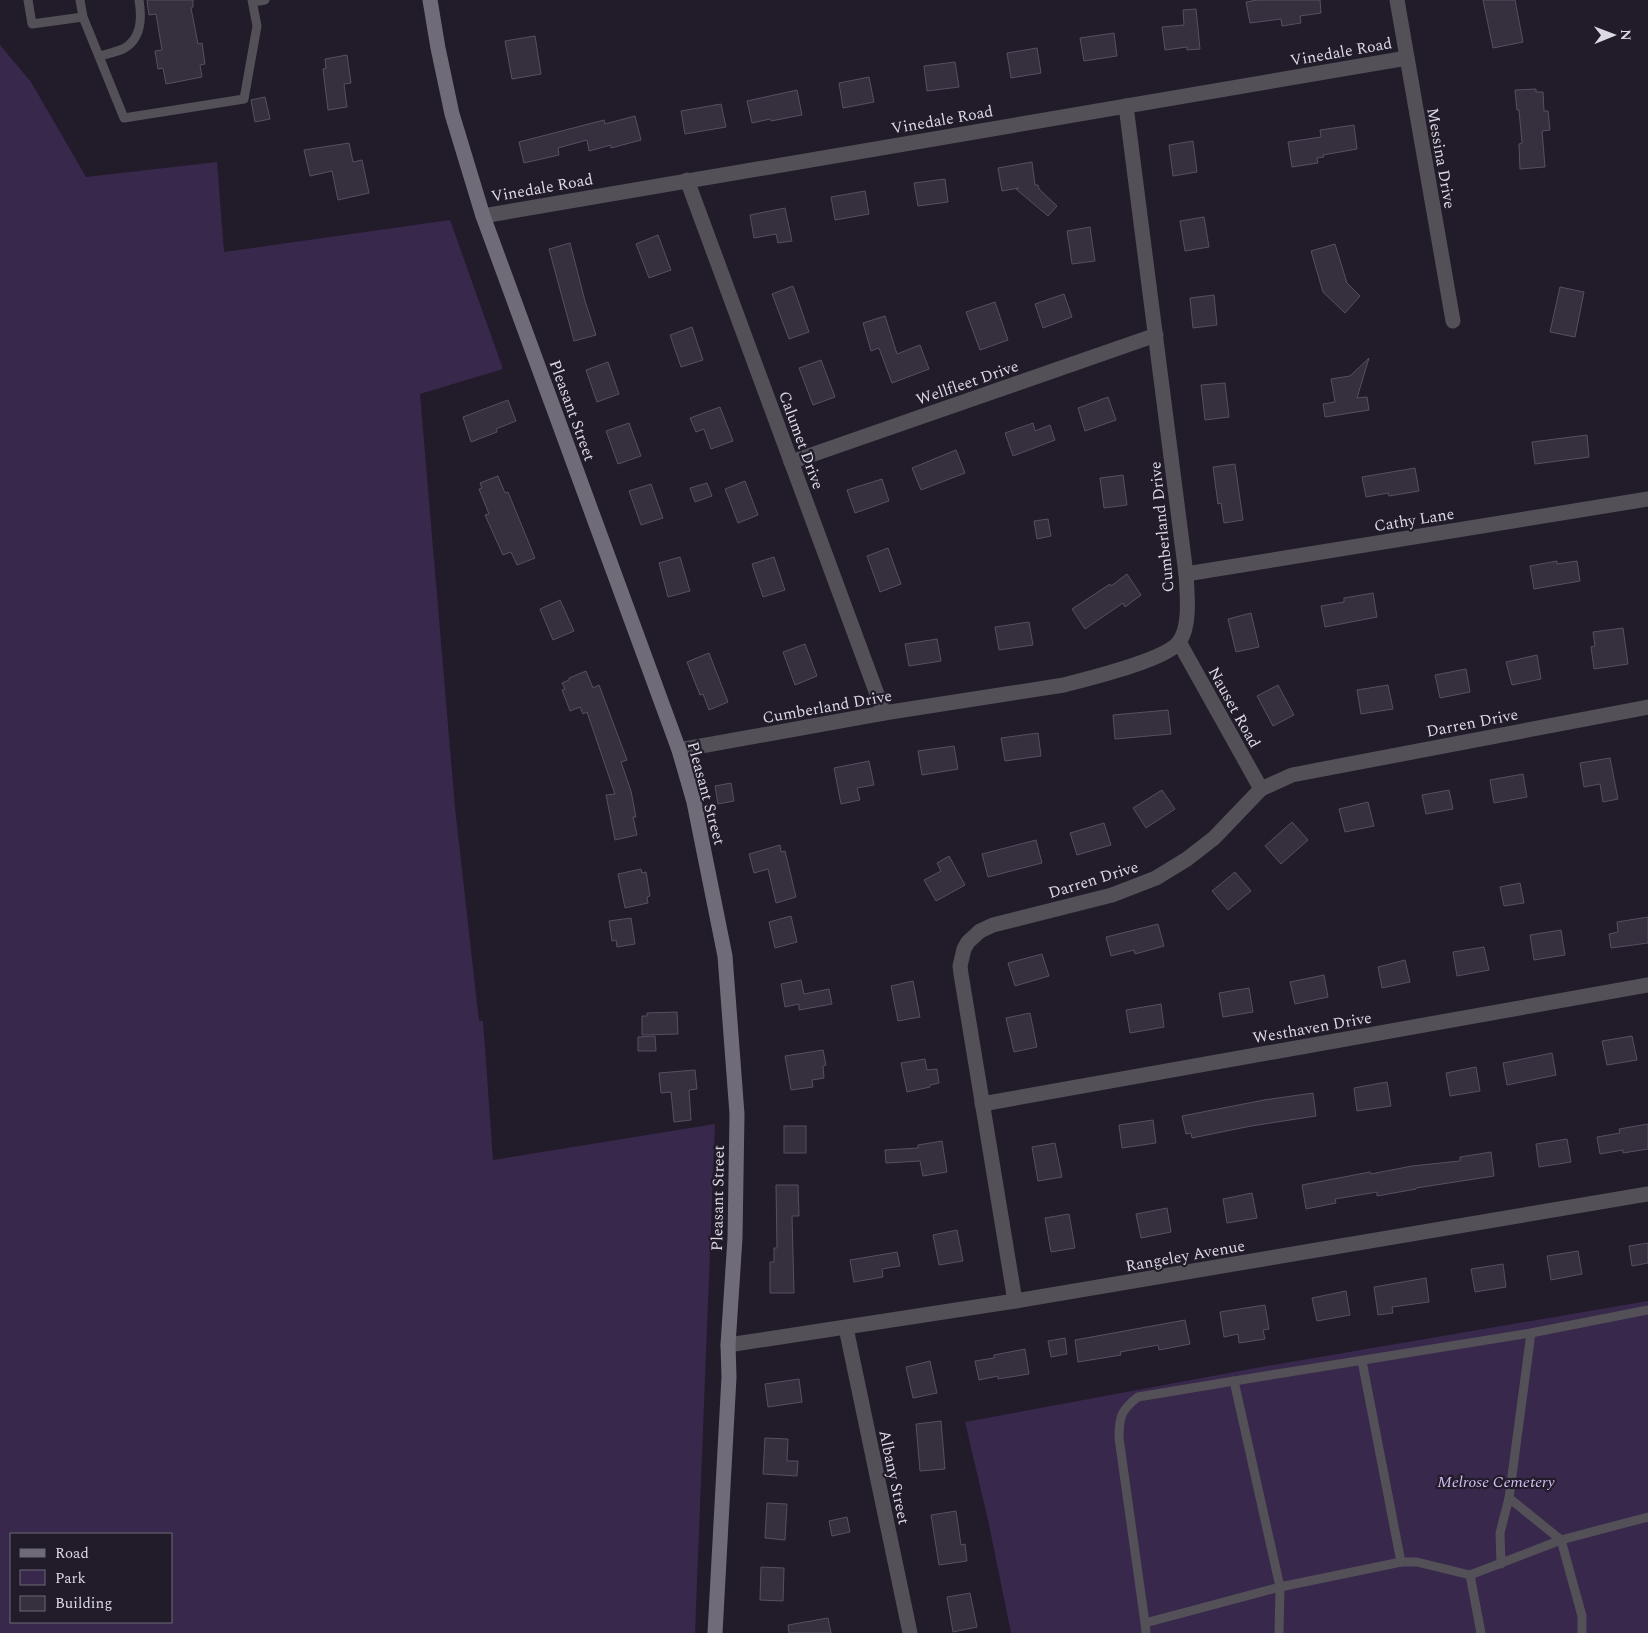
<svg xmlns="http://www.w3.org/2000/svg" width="1648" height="1633" font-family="Spectral,serif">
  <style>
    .green { fill: #38284c; fill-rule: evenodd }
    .building { fill: #352f3e; stroke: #564f60 }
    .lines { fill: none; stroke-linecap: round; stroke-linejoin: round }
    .lane { stroke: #535057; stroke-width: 9 }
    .street { stroke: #535057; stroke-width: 15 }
    .secondary { stroke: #706c77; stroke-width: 15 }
    .labels { text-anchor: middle; stroke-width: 4.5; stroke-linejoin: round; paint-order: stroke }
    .street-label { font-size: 16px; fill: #ddd9e3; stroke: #221c2a }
    .park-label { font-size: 16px; font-style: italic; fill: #d4bdf4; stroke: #221c2a }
  </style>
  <rect width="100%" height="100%" fill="#221c2a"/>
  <g class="green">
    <path d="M0,45L31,82L86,177L217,162L224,252L450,220L503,369L420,394L455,808L479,1021H483L493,1160L715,1124L695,1633H0ZM11,1534H171V1622H11Z"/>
    <path d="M1648,1301V1633H1011L988,1520L965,1422L1261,1367Z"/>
  </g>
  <g class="building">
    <path d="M147,0H193V7L191,8L198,44L202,43L205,64L200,65L202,77L166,84L163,68L158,69L155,51L162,50L156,14L149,15Z"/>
    <path d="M1257,0H1320L1321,13L1300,16L1301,23L1282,26L1281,19L1250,23L1246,2Z"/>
    <path d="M1483,0H1515L1523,42L1493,48Z"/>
    <path d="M1196,9L1200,49L1187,50V47L1165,50L1162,27L1184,25L1183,10Z"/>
    <path d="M1114,33L1117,56L1084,61L1080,38Z"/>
    <path d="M535,36L541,74L512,79L505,41Z"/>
    <path d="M1037,48L1041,73L1011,78L1007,53Z"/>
    <path d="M347,55L351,83L344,84L347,107L328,110L323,69L326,68L325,59Z"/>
    <path d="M955,62L959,87L927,91L924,66Z"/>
    <path d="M869,77L874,102L843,108L839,83Z"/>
    <path d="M1536,89V92H1543L1544,111H1548L1550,130L1542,131L1545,167L1520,169L1519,144L1522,143L1519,110H1517L1515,90Z"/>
    <path d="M797,90L802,115L771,121L770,119L752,123L747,101Z"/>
    <path d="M265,97L270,119L255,122L251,100Z"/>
    <path d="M721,104L726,127L685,134L681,111Z"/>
    <path d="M635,116L641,140L611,148V145L589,151L587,140L558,148L559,155L524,163L519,142L604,120L605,124Z"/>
    <path d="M1354,125L1357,149L1323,155L1324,157L1317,158L1318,163L1292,167L1288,142L1321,137L1320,130Z"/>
    <path d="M1193,141L1197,172L1173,176L1169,145Z"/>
    <path d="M349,143L353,162L362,160L369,193L338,200L332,171L310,176L304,150Z"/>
    <path d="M1032,162L1035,185H1038L1039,189L1057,206L1048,216L1016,189L1019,188L1002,191L998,168Z"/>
    <path d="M945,179L948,202L918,206L914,183Z"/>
    <path d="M865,191L869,214L835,220L831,197Z"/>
    <path d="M785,208L792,241L778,243L776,234L754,238L750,215Z"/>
    <path d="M1204,217L1209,247L1185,251L1180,221Z"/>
    <path d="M1090,227L1095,261L1072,264L1067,231Z"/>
    <path d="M658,235L671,270L649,278L636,244Z"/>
    <path d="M570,243L585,301L596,335L574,341L549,249Z"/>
    <path d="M1335,244L1347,283L1360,296L1345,313L1323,292L1311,251Z"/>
    <path d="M793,286L809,332L789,339L772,294Z"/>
    <path d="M1560,287L1584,292L1575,337L1550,332Z"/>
    <path d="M1064,294L1072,317L1043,328L1035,304Z"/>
    <path d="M1214,295L1217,325L1193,328L1190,298Z"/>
    <path d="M995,302L1008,340L980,350L966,312Z"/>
    <path d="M885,316L897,354L920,345L929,369L892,383L879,348L871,351L863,323Z"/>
    <path d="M692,327L703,360L681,367L670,335Z"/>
    <path d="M1369,358L1357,398L1367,397L1369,410L1325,417L1323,404L1335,402L1331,379L1350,376Z"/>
    <path d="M821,360L835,397L813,405L799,368Z"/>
    <path d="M608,362L619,394L597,402L586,370Z"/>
    <path d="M1225,383L1229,417L1205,420L1201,385Z"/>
    <path d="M1108,397L1116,420L1085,431L1078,408Z"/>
    <path d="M508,400L516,421L496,429L497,432L471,442L463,417Z"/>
    <path d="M720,407L733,441L711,449L704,429L696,432L690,418Z"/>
    <path d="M629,423L641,456L618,464L606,431Z"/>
    <path d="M1033,423L1035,431L1050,425L1055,440L1013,456L1005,433Z"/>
    <path d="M1587,435L1589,457L1535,464L1532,442Z"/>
    <path d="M956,450L965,473L921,490L912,468Z"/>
    <path d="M1235,464L1243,520L1224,523L1221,503L1218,504L1213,467Z"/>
    <path d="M1415,468L1419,491L1389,496L1388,493L1366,497L1362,477Z"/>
    <path d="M1123,475L1127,505L1104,508L1100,478Z"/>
    <path d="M498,476L505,493L508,492L535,558L517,565L511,552L503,555L485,515L489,514L479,489L482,488L480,483Z"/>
    <path d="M882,479L889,501L855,513L847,490Z"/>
    <path d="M745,481L758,515L738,523L725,489Z"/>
    <path d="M707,483L712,496L695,502L690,488Z"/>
    <path d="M651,484L663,518L641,525L629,491Z"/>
    <path d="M1048,519L1051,536L1037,539L1034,521Z"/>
    <path d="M888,548L901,584L880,592L867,556Z"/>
    <path d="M680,557L690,591L668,597L659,563Z"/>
    <path d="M774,557L785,590L763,597L752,564Z"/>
    <path d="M1557,561V564L1577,561L1580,581L1534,589L1530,566Z"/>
    <path d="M1127,574L1141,595L1125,607L1123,603L1085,629L1072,609L1110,584L1111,586Z"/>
    <path d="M1373,593L1377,617L1325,627L1321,606L1344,602V598Z"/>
    <path d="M560,600L574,631L553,640L540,609Z"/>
    <path d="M1251,613L1259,647L1236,652L1228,619Z"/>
    <path d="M1029,622L1033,645L999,650L995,627Z"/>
    <path d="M1623,628L1628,664L1594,669L1591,647L1595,646L1593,632Z"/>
    <path d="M937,639L941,661L909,666L905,644Z"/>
    <path d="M805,644L817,676L795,685L783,652Z"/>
    <path d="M709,653L728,702L709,710L703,694L700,695L687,662Z"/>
    <path d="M1537,655L1541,679L1512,685L1506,662Z"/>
    <path d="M1466,669L1470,692L1440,698L1435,675Z"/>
    <path d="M586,671L593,688L599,685L627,760L621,762L631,791L636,817H633L637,835L615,840L606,795L615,794L587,712L583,714L580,707L570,711L562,690L565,689L562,683L569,680V678Z"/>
    <path d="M1278,685L1294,715L1273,726L1257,696Z"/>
    <path d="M1388,685L1393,709L1361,714L1357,690Z"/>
    <path d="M1168,710L1171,734L1115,739L1113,715Z"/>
    <path d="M1038,733L1041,756L1005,761L1001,738Z"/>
    <path d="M954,746L958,769L922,775L918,751Z"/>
    <path d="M1610,758L1618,799L1603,802L1600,784L1584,787L1580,763Z"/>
    <path d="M869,761L874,785L857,788L860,800L841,804L834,768Z"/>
    <path d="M1523,774L1527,797L1494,803L1490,780Z"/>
    <path d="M731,783L734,801L718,804L715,786Z"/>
    <path d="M1162,790L1175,809L1146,828L1133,808Z"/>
    <path d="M1449,790L1453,809L1426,814L1422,795Z"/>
    <path d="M1368,802L1374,826L1345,832L1339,809Z"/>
    <path d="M1292,822L1308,840L1281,864L1265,846Z"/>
    <path d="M1104,823L1111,845L1077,855L1070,833Z"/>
    <path d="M1036,840L1042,863L988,877L982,854Z"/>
    <path d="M780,845L781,852L785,851L796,897L776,903L768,869L754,873L749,854Z"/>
    <path d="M949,856L965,885L936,901L924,880L941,871L937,863Z"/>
    <path d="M641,869L642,873L646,872L650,896L647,897L648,903L625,908L618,874Z"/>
    <path d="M1235,872L1251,891L1228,910L1212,891Z"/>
    <path d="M1520,883L1524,903L1504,906L1500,887Z"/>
    <path d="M791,916L797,942L775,948L769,922Z"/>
    <path d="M1648,917V943L1611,948L1609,934L1618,932L1617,922Z"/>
    <path d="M631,918L635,944L617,947L616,940L612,941L609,921Z"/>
    <path d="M1158,924L1164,946L1135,954L1134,950L1111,956L1106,937Z"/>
    <path d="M1561,930L1565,955L1534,960L1530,935Z"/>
    <path d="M1484,947L1489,970L1457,976L1453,952Z"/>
    <path d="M1042,954L1049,976L1015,986L1008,963Z"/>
    <path d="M1405,960L1410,982L1382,988L1378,967Z"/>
    <path d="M1324,975L1328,997L1295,1004L1290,982Z"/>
    <path d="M801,980L804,994L829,989L832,1004L799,1010V1004L785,1007L781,984Z"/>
    <path d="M913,981L920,1017L898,1021L891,986Z"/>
    <path d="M1249,988L1253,1012L1223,1017L1219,993Z"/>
    <path d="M1161,1004L1164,1027L1130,1033L1126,1010Z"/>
    <path d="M677,1012L678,1034L642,1035V1016H647V1013Z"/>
    <path d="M1030,1013L1037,1047L1014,1052L1006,1018Z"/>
    <path d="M655,1036L656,1051H638V1037Z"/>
    <path d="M1632,1036L1637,1060L1607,1065L1602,1041Z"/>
    <path d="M823,1050L826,1065L823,1066L824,1078L812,1080L813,1087L791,1090L785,1056Z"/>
    <path d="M1552,1053L1556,1075L1507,1085L1503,1063Z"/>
    <path d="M925,1059L927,1070L937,1069L939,1083L930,1085V1087L907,1092L901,1063Z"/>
    <path d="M1476,1067L1480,1091L1450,1096L1446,1073Z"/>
    <path d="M695,1070L697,1089L689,1090L691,1120L674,1122L671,1092L661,1093L659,1073Z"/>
    <path d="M1387,1082L1391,1106L1357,1111L1354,1088Z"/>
    <path d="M1313,1093L1316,1116L1251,1126L1192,1138L1191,1133L1186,1134L1182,1116L1264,1100Z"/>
    <path d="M1153,1120L1156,1143L1122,1148L1119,1125Z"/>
    <path d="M1648,1124V1149L1623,1153V1150L1600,1154L1597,1137L1620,1133L1619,1129Z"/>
    <rect x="784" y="1126" width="22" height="27"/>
    <path d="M1567,1139L1571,1162L1539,1167L1536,1144Z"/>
    <path d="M942,1141L947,1172L923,1176L920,1161L886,1163L885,1150L918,1148V1145Z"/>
    <path d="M1055,1143L1062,1177L1038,1181L1032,1147Z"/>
    <path d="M1491,1152L1494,1176L1416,1188V1189L1377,1196V1192L1335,1199L1336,1203L1306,1209L1302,1185L1370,1172L1371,1174L1412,1166L1460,1161V1157Z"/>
    <path d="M776,1185H798L799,1216H792L794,1293H770V1262H774V1248H777Z"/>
    <path d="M1252,1193L1257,1218L1227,1223L1223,1199Z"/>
    <path d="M1167,1208L1171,1232L1141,1238L1136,1214Z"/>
    <path d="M1069,1214L1075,1248L1051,1252L1045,1218Z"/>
    <path d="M957,1230L963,1261L939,1265L933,1235Z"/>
    <path d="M1648,1243V1263L1632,1266L1629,1246Z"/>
    <path d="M1578,1251L1582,1274L1551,1280L1547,1256Z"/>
    <path d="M897,1252L900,1266L882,1269L883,1277L854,1282L850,1260Z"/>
    <path d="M1503,1264L1506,1287L1475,1292L1471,1269Z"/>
    <path d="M1426,1278L1429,1302L1392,1307L1393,1313L1378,1315L1374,1287Z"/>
    <path d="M1346,1291L1350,1315L1317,1321L1312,1298Z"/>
    <path d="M1265,1305L1269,1329L1263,1330L1265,1339L1239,1343L1238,1334L1224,1337L1220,1312Z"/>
    <path d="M1185,1320L1190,1344L1159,1350L1158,1345L1120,1352L1121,1355L1078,1362L1075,1340Z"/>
    <path d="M1065,1338L1067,1354L1051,1357L1048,1341Z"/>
    <path d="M1025,1349L1029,1374L998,1379V1376L979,1380L975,1361L994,1358V1355Z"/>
    <path d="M930,1361L937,1393L913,1398L906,1367Z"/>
    <path d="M799,1379L802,1402L768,1407L765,1384Z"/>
    <path d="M941,1421L945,1469L920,1471L916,1424Z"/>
    <path d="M765,1438L788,1439L787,1461H798L797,1476L763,1474Z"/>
    <path d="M767,1503L787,1504L785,1540L765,1538Z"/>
    <path d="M956,1511L961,1545L965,1544L967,1561L939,1565L931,1515Z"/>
    <path d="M847,1517L850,1532L832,1536L829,1521Z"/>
    <path d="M761,1567L784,1568L783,1601L760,1600Z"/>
    <path d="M970,1593L977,1627L953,1632L947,1597Z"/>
    <path d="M828,1618L831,1633H789L788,1625Z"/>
  </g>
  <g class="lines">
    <g class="lane">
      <path d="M28,0L32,24L83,17"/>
      <path d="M80,0L83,17L124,118L244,99L257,26L252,0"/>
      <path d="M253,2L265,0"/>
      <path d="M100,56C107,54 116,52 123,49C142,39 142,18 139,0"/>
      <path d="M1531,1333L1509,1498L1561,1540L1648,1517"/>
      <path d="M1362,1361L1401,1562"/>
      <path d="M1501,1564L1500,1533L1509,1498"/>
      <path d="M1470,1575L1481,1633"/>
      <path d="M1145,1623L1119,1438C1119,1417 1121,1410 1138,1397L1234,1381"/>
      <path d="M1146,1633L1145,1623L1280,1587L1234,1381L1531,1333L1648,1310"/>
      <path d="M1279,1633L1280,1587L1401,1562H1417L1470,1575L1561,1540L1582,1616V1633"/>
    </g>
    <g class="street">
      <path d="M1397,0L1453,321"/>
      <path d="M687,180L884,713"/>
      <path d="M483,216L1407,58"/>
      <path d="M791,462L1156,335"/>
      <path d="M1186,574L1648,499"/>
      <path d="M1179,642L1261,789"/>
      <path d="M679,750L884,713L1064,685C1087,679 1166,660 1179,642C1191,626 1187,593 1186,574L1126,106"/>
      <path d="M982,1104L1648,985"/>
      <path d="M1015,1301L961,974L960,966L964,949L968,942L980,931L993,925L1112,895L1156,878L1187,859L1214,838L1261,789L1292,775L1648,707"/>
      <path d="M846,1328L910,1633"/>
      <path d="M728,1345L1015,1301L1648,1194"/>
    </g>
    <path class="secondary" d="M430,0L438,48L452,114L483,216L679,750L694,802L725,956L737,1114L735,1238L728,1345L729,1377L715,1633"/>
  </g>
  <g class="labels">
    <g class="street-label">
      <text transform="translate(1341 51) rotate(-10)" y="6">Vinedale Road</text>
      <text transform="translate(942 119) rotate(-10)" y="6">Vinedale Road</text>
      <text transform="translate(1442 158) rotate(80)" y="6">Messina Drive</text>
      <text transform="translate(542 187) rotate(-10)" y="6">Vinedale Road</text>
      <text transform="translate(967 382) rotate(-19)" y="6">Wellfleet Drive</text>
      <text transform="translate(573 410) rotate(70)" y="6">Pleasant Street</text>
      <text transform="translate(802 440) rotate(70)" y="6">Calumet Drive</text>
      <text transform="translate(1414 519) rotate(-9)" y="6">Cathy Lane</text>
      <text transform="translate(1161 527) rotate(-96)" y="6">Cumberland Drive</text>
      <text transform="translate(827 706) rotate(-10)" y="6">Cumberland Drive</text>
      <text transform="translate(1235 707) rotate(61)" y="6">Nauset Road</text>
      <text transform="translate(1472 722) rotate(-11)" y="6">Darren Drive</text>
      <text transform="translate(707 793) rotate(75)" y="6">Pleasant Street</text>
      <text transform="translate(1093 879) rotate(-17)" y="6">Darren Drive</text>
      <text transform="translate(1312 1027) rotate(-10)" y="6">Westhaven Drive</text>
      <text transform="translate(717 1198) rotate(-89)" y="6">Pleasant Street</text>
      <text transform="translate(1185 1255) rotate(-10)" y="6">Rangeley Avenue</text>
      <text transform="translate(895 1477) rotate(78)" y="6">Albany Street</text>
    </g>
    <g class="park-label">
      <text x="1496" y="1487">Melrose Cemetery</text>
    </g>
  </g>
  <rect x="10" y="1533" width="162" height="90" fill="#221c2a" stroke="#6d6874"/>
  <rect x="20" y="1549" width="25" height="8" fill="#706c77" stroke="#6d6874"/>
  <text x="55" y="1558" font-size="15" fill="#ddd9e3">Road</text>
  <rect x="20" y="1570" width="25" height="15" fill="#38284c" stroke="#6d6874"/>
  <text x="55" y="1583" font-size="15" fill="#ddd9e3">Park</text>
  <rect x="20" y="1596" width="25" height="15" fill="#352f3e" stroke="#6d6874"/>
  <text x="55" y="1608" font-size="15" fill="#ddd9e3">Building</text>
  <g transform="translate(1613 35) rotate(89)" stroke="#221c2a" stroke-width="4" paint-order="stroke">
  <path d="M0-4L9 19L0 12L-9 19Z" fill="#ddd9e3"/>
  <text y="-8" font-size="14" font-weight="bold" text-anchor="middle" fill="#ddd9e3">N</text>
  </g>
</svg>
